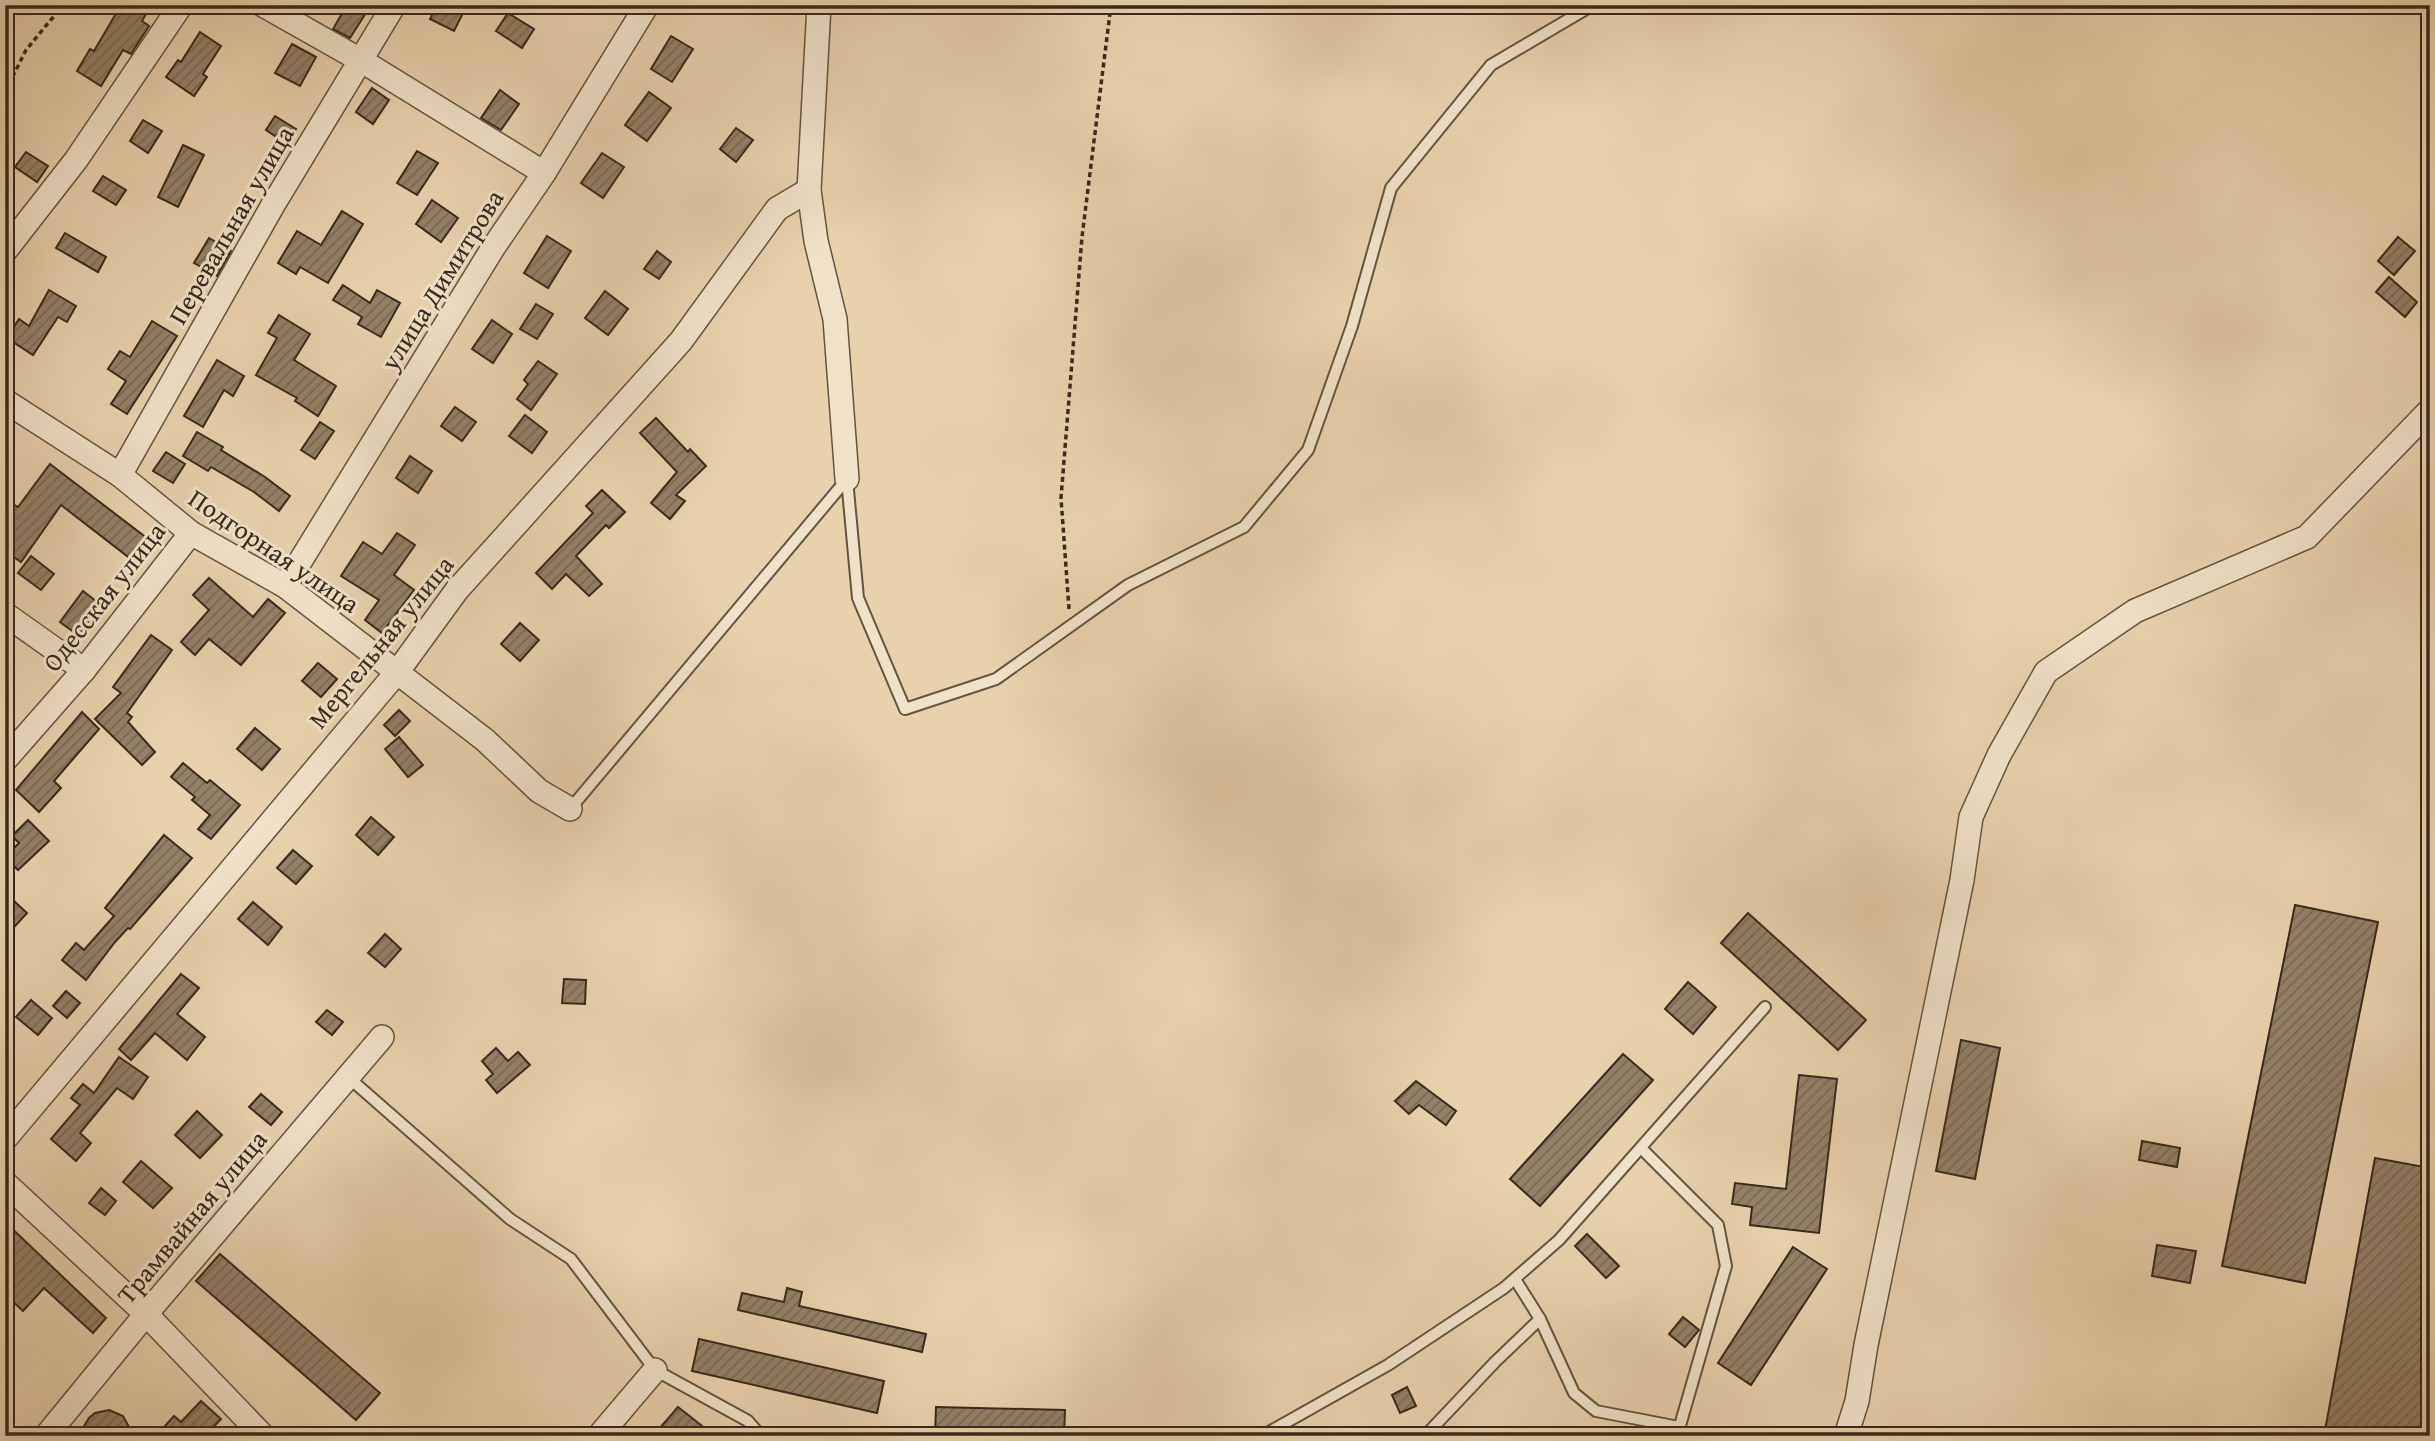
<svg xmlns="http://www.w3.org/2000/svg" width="2435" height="1441" font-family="'Gentium Book Plus',serif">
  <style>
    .building { fill: url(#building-hatch); stroke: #372a1f; stroke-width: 2 }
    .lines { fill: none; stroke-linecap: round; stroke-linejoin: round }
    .service-casing { stroke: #635443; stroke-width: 14 }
    .minor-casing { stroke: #635443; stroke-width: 26 }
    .path { stroke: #372a1f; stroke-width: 3.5; stroke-dasharray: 5 3.5; stroke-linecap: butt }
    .service { stroke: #f0e2ca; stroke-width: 10 }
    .minor { stroke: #f0e2ca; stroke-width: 23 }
    .labels { text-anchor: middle; stroke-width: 6; stroke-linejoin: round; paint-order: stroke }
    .street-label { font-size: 26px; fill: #372a1f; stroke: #f0e2ca }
  </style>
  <defs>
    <pattern id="building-hatch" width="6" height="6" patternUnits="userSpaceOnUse" patternTransform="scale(1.75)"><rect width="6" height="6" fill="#938169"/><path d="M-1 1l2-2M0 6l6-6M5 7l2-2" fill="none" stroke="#796a56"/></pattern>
  </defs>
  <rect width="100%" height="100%" fill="#e8d2ae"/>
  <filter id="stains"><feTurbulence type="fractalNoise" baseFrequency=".00286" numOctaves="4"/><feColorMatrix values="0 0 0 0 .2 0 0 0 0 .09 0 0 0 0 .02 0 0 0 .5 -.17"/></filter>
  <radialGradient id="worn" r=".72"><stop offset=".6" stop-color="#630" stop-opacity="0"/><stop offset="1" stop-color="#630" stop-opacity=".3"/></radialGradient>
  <g class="building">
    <path d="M121,5H151L142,21L149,26L131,54L123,50L101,86L77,71L90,49L94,51Z"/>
    <path d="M347,5H371L350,38L333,29Z"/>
    <path d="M437,5H467L454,31L430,19Z"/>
    <path d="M508,13L534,29L522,48L496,31Z"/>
    <path d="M200,32L221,46L203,74L207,77L194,96L166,77L178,60L181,62Z"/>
    <path d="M671,36L693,49L672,82L651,69Z"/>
    <path d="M292,44L316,57L300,86L275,73Z"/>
    <path d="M372,88L389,100L373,124L356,112Z"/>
    <path d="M500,90L519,104L501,130L481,118Z"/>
    <path d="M649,92L671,108L647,141L625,125Z"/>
    <path d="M275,116L296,129L287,144L266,130Z"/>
    <path d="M143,120L162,131L148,153L130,141Z"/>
    <path d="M736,128L753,140L736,162L720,149Z"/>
    <path d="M183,145L204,155L178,207L158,197Z"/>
    <path d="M417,151L438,163L417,195L397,183Z"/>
    <path d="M26,152L48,166L37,182L15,167Z"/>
    <path d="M602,153L624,167L603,198L581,183Z"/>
    <path d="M103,176L126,190L116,205L93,191Z"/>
    <path d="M432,200L458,218L441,242L416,224Z"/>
    <path d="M342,211L363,224L328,283L300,267L296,274L278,263L297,231L321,245Z"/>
    <path d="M65,233L106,257L98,272L56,248Z"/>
    <path d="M547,236L571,251L548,288L524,273Z"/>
    <path d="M2398,237L2415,251L2394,275L2378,261Z"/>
    <path d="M209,238L231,251L217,276L194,263Z"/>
    <path d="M657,251L671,262L659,279L644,269Z"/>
    <path d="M2389,277L2417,302L2405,317L2376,292Z"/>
    <path d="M343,285L370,303L377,290L400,303L381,337L358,324L362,317L333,300Z"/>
    <path d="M49,290L76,306L67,322L58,317L33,355L7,338L19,319L29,326Z"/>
    <path d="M605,291L628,309L608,335L585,318Z"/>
    <path d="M536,304L553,314L537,339L520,329Z"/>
    <path d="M279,315L310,334L294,360L336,386L318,416L295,401L297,398L256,375L277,338L268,333Z"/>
    <path d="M492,320L512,334L493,363L472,349Z"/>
    <path d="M152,321L177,336L127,414L111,404L126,381L108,369L120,351L130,357Z"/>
    <path d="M217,360L244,376L233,396L224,390L203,427L184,416Z"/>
    <path d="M538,361L557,374L531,410L517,399L528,384L524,380Z"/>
    <path d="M455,407L476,422L462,441L441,426Z"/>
    <path d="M525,415L547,432L532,453L509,436Z"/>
    <path d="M656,418L688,452L690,449L706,466L676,495L685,501L670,519L651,503L677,472L640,433Z"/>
    <path d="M320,422L334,431L315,459L301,450Z"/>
    <path d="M197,432L223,447L221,450L265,477L290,496L279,511L254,492L211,467L208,471L183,456Z"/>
    <path d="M166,452L185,464L173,483L153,471Z"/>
    <path d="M410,456L432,471L418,493L396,478Z"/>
    <path d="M50,464L152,542L136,563L61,505L21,562L5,551V515L13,504L18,507Z"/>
    <path d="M602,490L625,512L609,528L606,525L576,556L602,584L589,596L566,574L552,589L536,573L593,513L586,506Z"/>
    <path d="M397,533L415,545L394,575L414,590L382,633L365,620L379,600L341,576L363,542L382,554Z"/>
    <path d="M31,556L54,574L41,590L18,573Z"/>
    <path d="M209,578L253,617L268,599L285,613L241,665L209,639L195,655L181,642L209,610L193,595Z"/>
    <path d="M83,591L101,605L78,635L60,622Z"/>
    <path d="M520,623L539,640L520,661L501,644Z"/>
    <path d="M151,635L172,650L127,713L132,717L128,722L155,752L142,765L95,719L121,693L113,687Z"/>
    <path d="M318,663L337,679L321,697L302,681Z"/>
    <path d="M399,710L410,721L395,736L384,725Z"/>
    <path d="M82,712L99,729L54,781L61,788L39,812L16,790Z"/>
    <path d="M255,728L280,749L262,770L237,749Z"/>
    <path d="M399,737L423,765L408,777L385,749Z"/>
    <path d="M183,763L207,783L210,780L240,805L211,839L198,829L210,815L192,800L195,797L171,777Z"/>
    <path d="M371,817L394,837L378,855L356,835Z"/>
    <path d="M28,820L49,841L18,870L5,857L19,843L12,836Z"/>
    <path d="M164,835L192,858L130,929L128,928L115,942L86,980L62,960L76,943L84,950L114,916L105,908Z"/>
    <path d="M293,850L312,866L296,884L277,868Z"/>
    <path d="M14,901L27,913L15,926L5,917V911Z"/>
    <path d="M253,902L282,927L268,945L238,919Z"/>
    <path d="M2295,905L2378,922L2305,1283L2222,1266Z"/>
    <path d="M1748,913L1866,1020L1838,1050L1721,943Z"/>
    <path d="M385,934L401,949L385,967L368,953Z"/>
    <path d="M181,974L199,988L177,1014L205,1037L187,1060L155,1033L131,1060L119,1049Z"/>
    <path d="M564,979L586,980L585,1004L562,1003Z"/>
    <path d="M1688,982L1716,1007L1693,1034L1665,1009Z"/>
    <path d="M66,991L80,1003L67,1018L53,1006Z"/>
    <path d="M31,1000L52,1018L38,1035L16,1017Z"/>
    <path d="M327,1010L343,1022L332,1035L316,1022Z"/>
    <path d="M1961,1040L2000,1048L1975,1179L1936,1171Z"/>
    <path d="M496,1048L508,1061L518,1052L530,1065L497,1093L486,1080L493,1074L482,1061Z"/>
    <path d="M1623,1054L1653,1080L1540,1206L1510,1179Z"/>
    <path d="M119,1057L148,1077L133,1099L117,1088L80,1133L91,1143L76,1161L51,1139L80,1105L71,1098L83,1084L94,1093Z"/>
    <path d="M1799,1075L1837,1079L1819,1233L1750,1225L1752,1207L1732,1204L1735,1183L1786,1189Z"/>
    <path d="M1416,1081L1456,1111L1446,1125L1419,1105L1409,1114L1395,1101Z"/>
    <path d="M261,1094L282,1112L271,1125L249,1107Z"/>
    <path d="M197,1111L222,1135L200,1158L175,1135Z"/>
    <path d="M2142,1141L2180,1148L2177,1167L2139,1160Z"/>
    <path d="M2375,1158L2430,1168V1436H2324Z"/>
    <path d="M141,1161L172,1188L153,1208L123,1182Z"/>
    <path d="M101,1188L116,1201L105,1215L89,1203Z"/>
    <path d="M5,1222L106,1318L93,1333L44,1288L23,1311L5,1294Z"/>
    <path d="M1587,1234L1619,1266L1606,1278L1575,1246Z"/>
    <path d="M2157,1245L2196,1251L2190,1283L2152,1276Z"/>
    <path d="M1793,1247L1827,1269L1751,1385L1718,1363Z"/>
    <path d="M220,1254L380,1393L356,1420L196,1281Z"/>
    <path d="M787,1288L802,1292L799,1306L926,1334L922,1352L738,1310L742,1293L784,1302Z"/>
    <path d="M1683,1317L1699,1330L1685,1347L1669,1334Z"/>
    <path d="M699,1339L884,1381L877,1413L692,1371Z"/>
    <path d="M1407,1387L1416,1406L1400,1413L1392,1395Z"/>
    <path d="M201,1401L221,1419L205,1436H156L174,1416L181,1422Z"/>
    <path d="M678,1407L702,1426L694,1436H653Z"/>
    <path d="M936,1407L1065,1410L1064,1436H935Z"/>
    <path d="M109,1410L123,1416L134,1436H78L89,1418L95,1413Z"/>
  </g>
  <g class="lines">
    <g class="service-casing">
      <g id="service">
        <path d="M847,479L858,598L905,709L996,679L1128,585L1244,527L1308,450L1352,326L1391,188L1491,65L1593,5"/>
        <path d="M570,809L847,479"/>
        <path d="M348,1077L510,1219L571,1259L655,1370L748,1421L761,1436"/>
        <path d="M1641,1148L1718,1225L1726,1266L1677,1436"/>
        <path d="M1515,1279L1540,1319L1574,1393L1596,1411L1679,1427"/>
        <path d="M1262,1436L1388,1365L1504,1288L1559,1240L1765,1007"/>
        <path d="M1425,1436L1495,1362L1540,1319"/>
      </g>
    </g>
    <g class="minor-casing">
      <g id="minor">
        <path d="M263,5L362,61L544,173"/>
        <path d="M819,5L809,190L816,241L835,319L847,479"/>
        <path d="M5,251L76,160L181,5"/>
        <path d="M5,401L120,475L191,533L285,586L485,740L539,791L570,809"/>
        <path d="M120,475L273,205L394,5"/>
        <path d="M285,586L493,248L544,173L647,5"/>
        <path d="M5,614L84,670"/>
        <path d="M5,760L84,670L191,533"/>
        <path d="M5,1139L398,671L457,590L681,341L777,209L809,190"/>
        <path d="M5,1183L146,1314L263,1436"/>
        <path d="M46,1436L146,1314L382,1037"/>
        <path d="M599,1436L655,1370"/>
        <path d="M1846,1436L1857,1401L1866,1345L1962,880L1971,817L1999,755L2046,672L2135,611L2307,537L2430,410"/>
      </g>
    </g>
    <g class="path">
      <path d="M5,92L26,50L54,16L60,5"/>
      <path d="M1069,609L1061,498L1082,237L1111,5"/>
    </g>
    <use href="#service" class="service"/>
    <use href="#minor" class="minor"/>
  </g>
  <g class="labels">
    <g class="street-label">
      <text transform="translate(231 225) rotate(-60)" y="9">Перевальная улица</text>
      <text transform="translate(442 280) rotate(-58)" y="9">улица Димитрова</text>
      <text transform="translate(274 551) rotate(34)" y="9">Подгорная улица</text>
      <text transform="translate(104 597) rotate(-52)" y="9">Одесская улица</text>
      <text transform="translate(381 642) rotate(-51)" y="9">Мергельная улица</text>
      <text transform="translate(192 1217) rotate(-50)" y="9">Трамвайная улица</text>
    </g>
  </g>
  <rect width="2435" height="1441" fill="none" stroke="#e8d2ae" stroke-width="28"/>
  <rect x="7" y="7" width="2421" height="1427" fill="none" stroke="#372a1f" stroke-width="3.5"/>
  <rect x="14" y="14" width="2407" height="1413" fill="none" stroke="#372a1f" stroke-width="2"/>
  <rect width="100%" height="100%" filter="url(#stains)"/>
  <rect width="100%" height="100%" fill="url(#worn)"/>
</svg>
